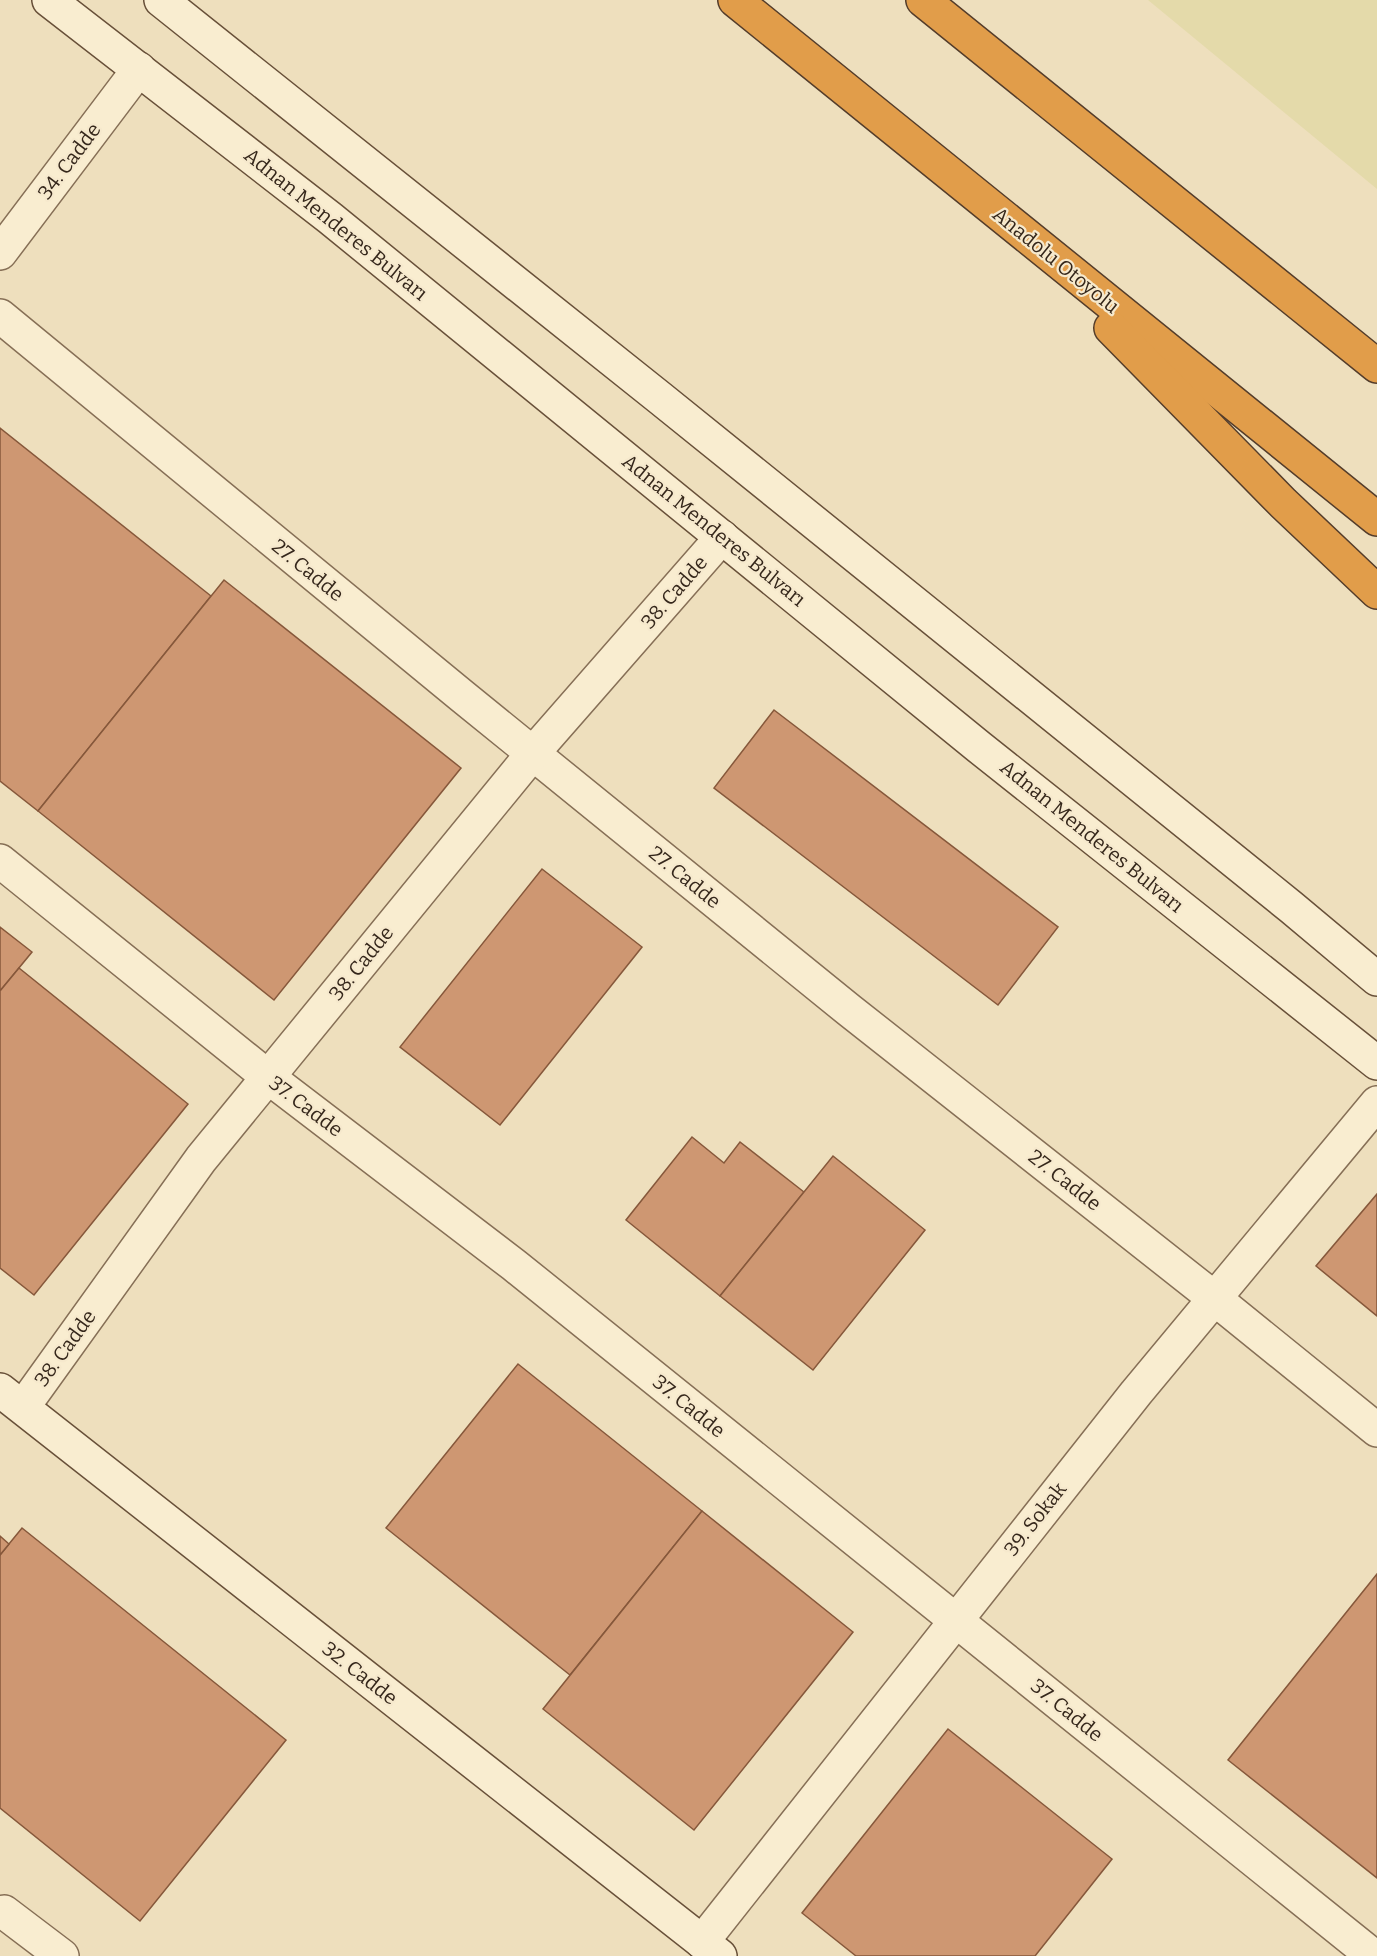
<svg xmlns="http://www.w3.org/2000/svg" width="1377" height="1956" font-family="Bitter,serif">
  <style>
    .farmland { fill: #e4daaa }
    .building { fill: #ce9772; stroke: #86583b; stroke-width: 1.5 }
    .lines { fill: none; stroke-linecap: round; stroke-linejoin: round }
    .street-casing { stroke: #866f56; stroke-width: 36 }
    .secondary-casing { stroke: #685039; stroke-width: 36 }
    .highway-casing { stroke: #543d2b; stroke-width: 36 }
    .street { stroke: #f9edd0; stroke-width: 33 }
    .secondary { stroke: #f9edd0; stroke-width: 33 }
    .highway { stroke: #e19d4a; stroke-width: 33 }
    .labels { text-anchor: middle; stroke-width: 4.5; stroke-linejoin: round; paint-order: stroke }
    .street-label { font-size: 20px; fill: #35271b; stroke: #f6e9cd }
  </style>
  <rect width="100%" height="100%" fill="#eedfbd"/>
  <path class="farmland" d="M1148,0H1377V189Z"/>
  <g class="building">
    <path d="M0,428L211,596L38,811L0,781Z"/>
    <path d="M224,580L461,768L274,1000L38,811Z"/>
    <path d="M774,710L1058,927L998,1005L714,788Z"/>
    <path d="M542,869L642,947L500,1125L400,1047Z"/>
    <path d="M0,927L32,952L0,991Z"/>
    <path d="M19,968L188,1104L34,1295L0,1268V991Z"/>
    <path d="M692,1137L724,1163L740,1142L804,1192L720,1296L626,1220Z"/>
    <path d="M833,1156L925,1230L813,1370L720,1296Z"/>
    <path d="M1377,1194V1316L1316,1266Z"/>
    <path d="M518,1364L702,1511L570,1675L386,1528Z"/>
    <path d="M702,1511L853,1632L694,1830L543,1709Z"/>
    <path d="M22,1528L286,1740L140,1921L0,1808V1555Z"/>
    <path d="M0,1536L9,1544L0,1555Z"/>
    <path d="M1377,1574V1878L1228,1760Z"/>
    <path d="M948,1729L1112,1859L1035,1956H856L802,1913Z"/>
  </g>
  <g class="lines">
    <g class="street-casing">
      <g id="street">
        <path d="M0,253L139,69"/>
        <path d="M0,316L462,696L849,1010L1214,1298L1377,1430"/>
        <path d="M0,861L268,1077L514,1265L1373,1956"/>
        <path d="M23,1407L201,1159L533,753L722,537"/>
        <path d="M0,1913L4,1912L62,1956"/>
        <path d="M702,1942L1136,1393L1377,1103"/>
      </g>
    </g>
    <g class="secondary-casing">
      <g id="secondary">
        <path d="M49,0L330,218L979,747L1377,1063"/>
        <path d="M161,0L660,398L1291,907L1377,979"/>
        <path d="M0,1390L720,1956"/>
      </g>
    </g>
    <g class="highway-casing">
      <g id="highway">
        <path d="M735,0L1377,519"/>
        <path d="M923,0L1377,366"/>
        <path d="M1111,328L1283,503L1377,592"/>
      </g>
    </g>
    <use href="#street" class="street"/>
    <use href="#secondary" class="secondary"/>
    <use href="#highway" class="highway"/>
  </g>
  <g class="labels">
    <g class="street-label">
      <text transform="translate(69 161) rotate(-53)" y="7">34. Cadde</text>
      <text transform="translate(336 224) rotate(39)" y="7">Adnan Menderes Bulvarı</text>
      <text transform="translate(1056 260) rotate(39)" y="7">Anadolu Otoyolu</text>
      <text transform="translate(714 530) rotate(39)" y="7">Adnan Menderes Bulvarı</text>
      <text transform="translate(308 570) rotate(39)" y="7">27. Cadde</text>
      <text transform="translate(674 592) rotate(-49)" y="7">38. Cadde</text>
      <text transform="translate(1092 836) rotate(39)" y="7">Adnan Menderes Bulvarı</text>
      <text transform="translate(685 877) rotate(39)" y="7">27. Cadde</text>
      <text transform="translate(361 963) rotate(-51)" y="7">38. Cadde</text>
      <text transform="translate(306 1106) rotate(37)" y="7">37. Cadde</text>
      <text transform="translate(1065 1180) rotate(38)" y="7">27. Cadde</text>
      <text transform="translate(65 1348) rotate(-54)" y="7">38. Cadde</text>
      <text transform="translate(689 1406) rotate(39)" y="7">37. Cadde</text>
      <text transform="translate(1035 1519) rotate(-52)" y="7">39. Sokak</text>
      <text transform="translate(360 1673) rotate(38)" y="7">32. Cadde</text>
      <text transform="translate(1067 1710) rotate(39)" y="7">37. Cadde</text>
    </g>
  </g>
</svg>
